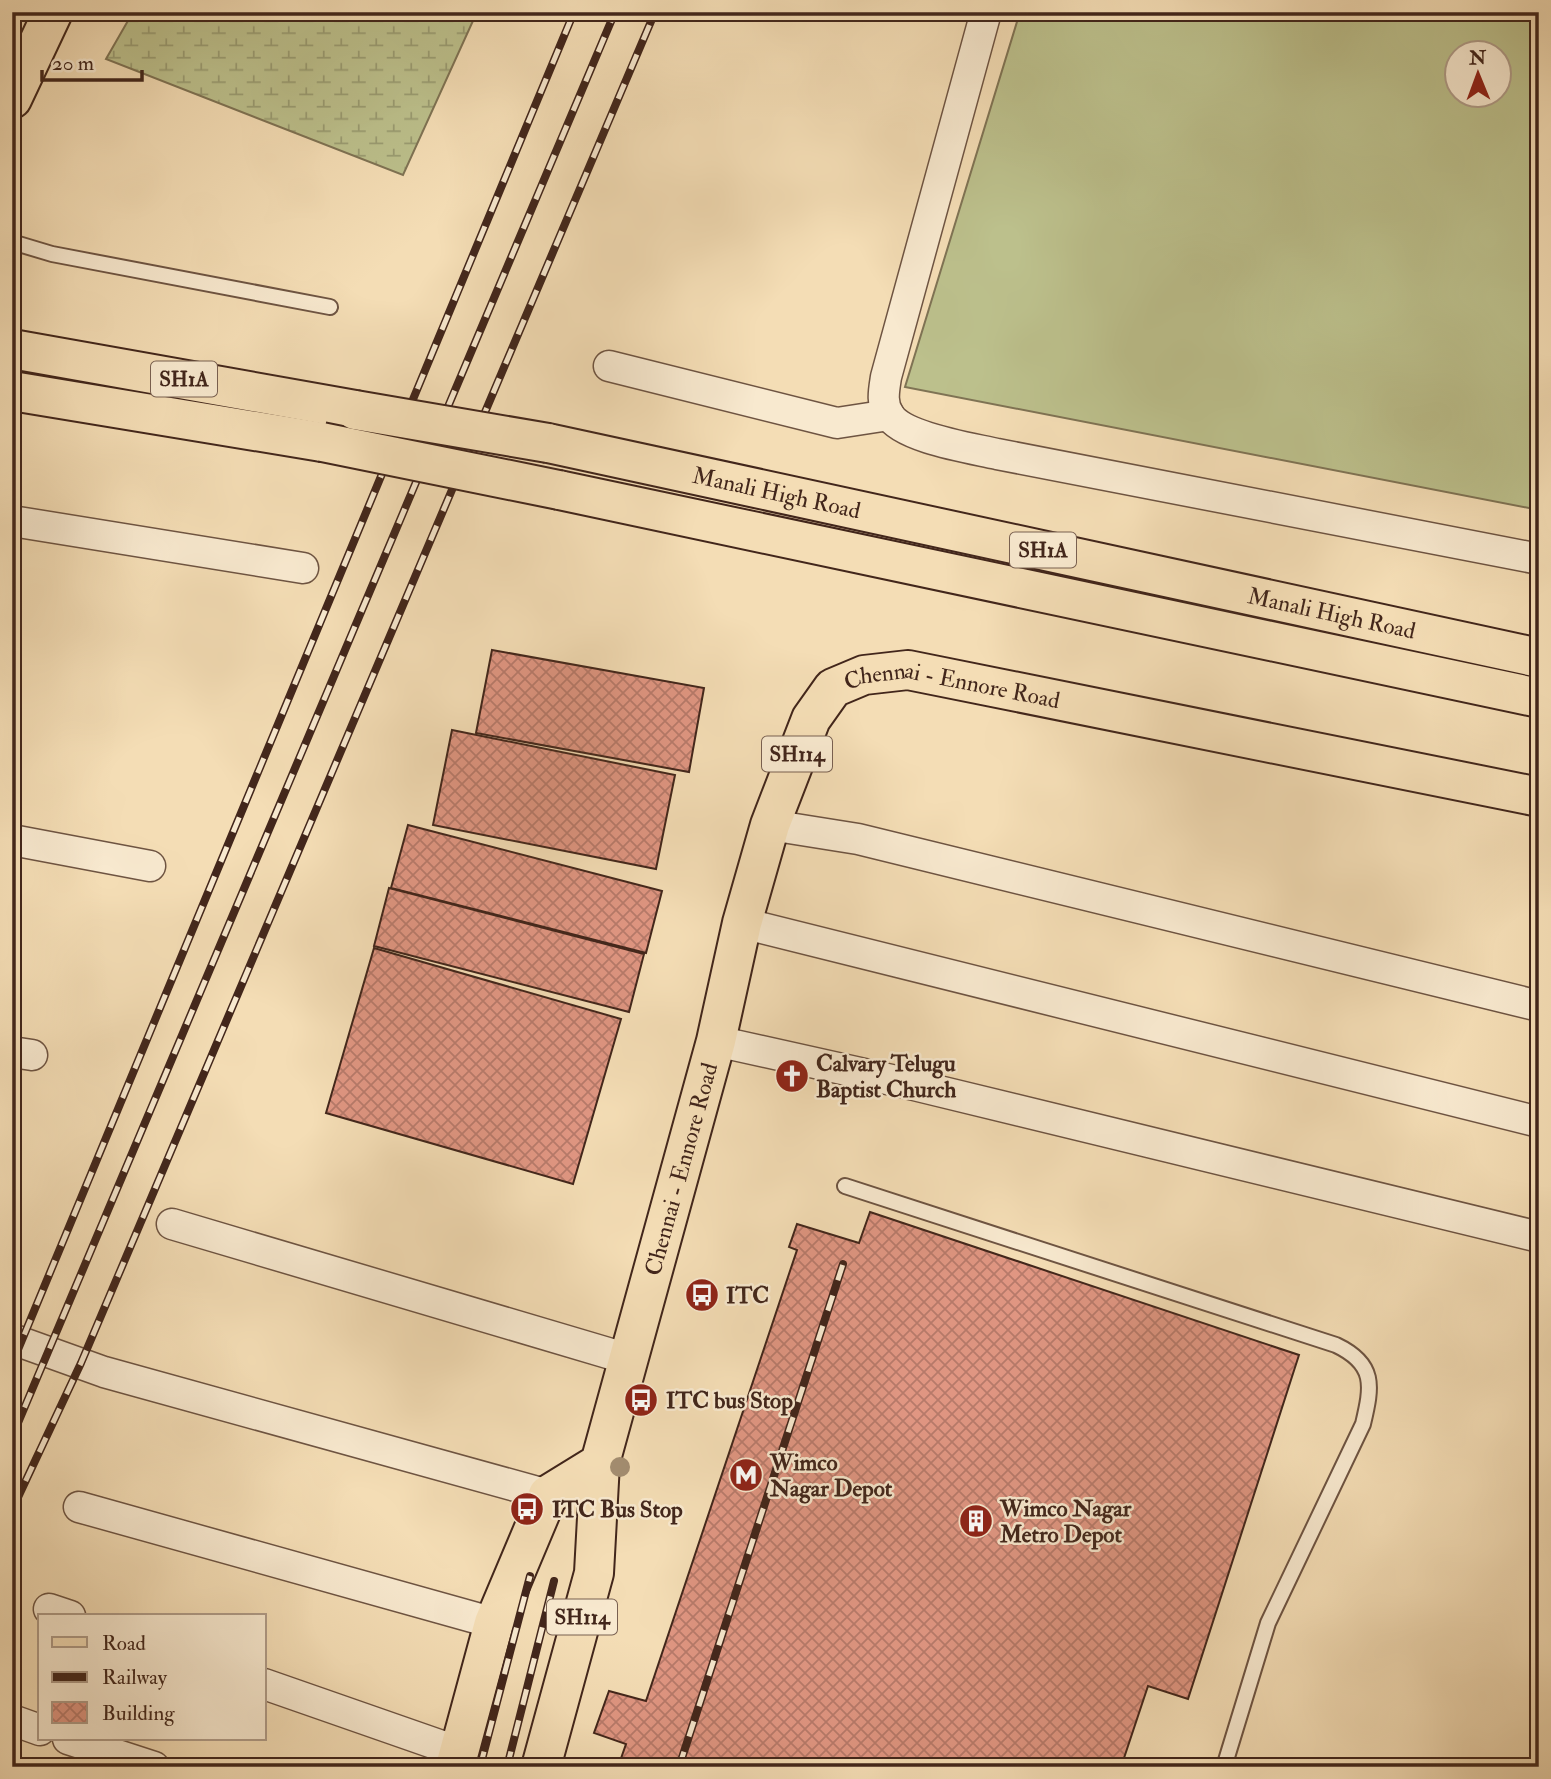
<svg xmlns="http://www.w3.org/2000/svg" width="1551" height="1779" font-family="'IM FELL Double Pica',serif">
  <style>
    .grass { fill: #bcc08c; stroke: #7f7354; stroke-width: 2; fill-rule: evenodd }
    .wetland { fill: url(#wetland-marsh); stroke: #7f7354; stroke-width: 2 }
    .building { fill: url(#building-cross-hatch); stroke: #42261b; stroke-width: 2 }
    .lines { fill: none; stroke-linecap: round; stroke-linejoin: round }
    .service-casing { stroke: #6e5442; stroke-width: 18 }
    .minor-casing { stroke: #6e5442; stroke-width: 33 }
    .primary-casing { stroke: #42261b; stroke-width: 42 }
    .service { stroke: #f8e9cf; stroke-width: 14 }
    .minor { stroke: #f8e9cf; stroke-width: 30 }
    .primary { stroke: #f4ddb5; stroke-width: 38 }
    .rail-casing { stroke: #42261b; stroke-width: 8 }
    .rail { stroke: #f8e9cf; stroke-width: 5; stroke-dasharray: 16; stroke-linecap: butt }
    .primary-bridge-casing { stroke: #42261b; stroke-width: 42; stroke-linecap: butt }
    .primary-bridge { stroke: #f4ddb5; stroke-width: 38 }
    .tree { fill: #a38d70 }
    .labels { text-anchor: middle; stroke-width: 5; stroke-linejoin: round; paint-order: stroke }
    .shield { fill: #f8e9cf; stroke: #796051; stroke-width: 2 }
    .shield-label { font-size: 21px; font-weight: bold; fill: #42261b }
    .street-label { font-size: 23px; fill: #42261b; stroke: #f8e9cf }
    .poi-label { font-size: 23px; font-weight: bold; fill: #42261b; stroke: #f8e9cf; text-anchor: start }
  </style>
  <defs>
    <pattern id="wetland-marsh" width="20" height="14" patternUnits="userSpaceOnUse" patternTransform="scale(1.75)"><rect width="20" height="14" fill="#bcc08c"/><path d="M1 5h8M5 5V1M11 12h8M15 12V8" fill="none" stroke="#9a9c72"/></pattern>
    <pattern id="building-cross-hatch" width="8" height="8" patternUnits="userSpaceOnUse" patternTransform="scale(1.75)"><rect width="8" height="8" fill="#e09682"/><path d="M0 0l8 8M0 8l8-8" fill="none" stroke="#b77a6a"/></pattern>
  </defs>
  <rect width="100%" height="100%" fill="#f4ddb5"/>
  <filter id="stains"><feTurbulence type="fractalNoise" baseFrequency=".00286" numOctaves="4"/><feColorMatrix values="0 0 0 0 .2 0 0 0 0 .09 0 0 0 0 .02 0 0 0 .5 -.17"/></filter>
  <radialGradient id="worn" r=".72"><stop offset=".6" stop-color="#630" stop-opacity="0"/><stop offset="1" stop-color="#630" stop-opacity=".3"/></radialGradient>
  <path class="grass" d="M1020,12H1539V510L905,387ZM1456,52H1498V94H1456Z"/>
  <path class="wetland" d="M133,12H477L403,175L106,59Z"/>
  <g class="building">
    <path d="M492,650L704,688L689,772L476,733Z"/>
    <path d="M452,730L675,775L656,869L433,825Z"/>
    <path d="M408,825L662,891L646,953L391,888Z"/>
    <path d="M389,888L644,954L629,1012L374,946Z"/>
    <path d="M374,948L621,1019L573,1184L326,1113Z"/>
    <path d="M870,1212L1299,1355L1188,1699L1148,1686L1121,1767H618L626,1744L594,1733L609,1691L646,1701L797,1250L789,1247L797,1224L859,1243Z"/>
  </g>
  <g class="lines">
    <g class="service-casing">
      <g id="service">
        <path d="M12,242L52,254L330,307"/>
        <path d="M845,1186L1336,1345C1376,1364 1372,1386 1363,1424L1268,1623L1224,1767"/>
      </g>
    </g>
    <g class="minor-casing">
      <g id="minor">
        <path d="M986,12L886,377C884,390 881,403 889,415C903,438 971,448 997,454L1539,559"/>
        <path d="M609,366L837,423L889,415"/>
        <path d="M12,521L303,568"/>
        <path d="M770,825L858,839L1539,1006"/>
        <path d="M12,840L150,866"/>
        <path d="M742,923L1539,1122"/>
        <path d="M716,1041L914,1085L1539,1237"/>
        <path d="M12,1052L32,1055"/>
        <path d="M172,1224L628,1359"/>
        <path d="M12,1339L104,1372L548,1495"/>
        <path d="M79,1507L494,1623"/>
        <path d="M49,1609L70,1616"/>
        <path d="M264,1684L459,1752"/>
        <path d="M12,1720L40,1730"/>
        <path d="M68,1739L154,1767"/>
      </g>
    </g>
    <g class="primary-casing">
      <g id="primary">
        <path d="M12,99L53,12"/>
        <path d="M12,349L355,410"/>
        <path d="M12,391L322,442"/>
        <path id="s1" d="M548,443L1539,658"/>
        <path d="M559,490L1539,698"/>
        <path id="s2" d="M455,1767L494,1623L548,1495L600,1463L716,1041L742,923L770,825L811,719L833,688L864,675L908,670L1539,797"/>
        <path d="M541,1767L594,1573L600,1463"/>
      </g>
    </g>
    <use href="#service" class="service"/>
    <use href="#minor" class="minor"/>
    <use href="#primary" class="primary"/>
    <g class="rail-casing">
      <g id="rail">
        <path d="M12,1364L574,12"/>
        <path d="M12,1437L615,12"/>
        <path d="M12,1510L81,1363L655,12"/>
        <path d="M480,1767L530,1576"/>
        <path d="M507,1767L554,1581"/>
        <path d="M679,1767L843,1264"/>
      </g>
    </g>
    <use href="#rail" class="rail"/>
    <g class="primary-bridge-casing">
      <g id="primary-bridge">
        <path d="M355,410L548,443"/>
        <path d="M322,442L559,490"/>
      </g>
    </g>
    <use href="#primary-bridge" class="primary-bridge"/>
  </g>
  <circle class="tree" cx="620" cy="1467" r="10"/>
  <defs>
    <g id="church-disc" transform="scale(1.75)"><circle r="9.5" fill="#8f2418" stroke="#f8e9cf"/><path d="M-1.2-6h2.4v3.5h3.3v2.4h-3.3V6h-2.4V-.1h-3.3v-2.4h3.3Z" fill="#fff"/></g>
    <g id="bus-disc" transform="scale(1.75)"><circle r="9.5" fill="#8f2418" stroke="#f8e9cf"/><path d="M-5-6H5V4H4V6H2V4H-2V6H-4V4H-5ZM-3.5-4V0h7V-4ZM-3.5 1.2v1.5H-2V1.2ZM2 1.2v1.5H3.5V1.2Z" fill="#fff"/></g>
    <g id="metro-disc" transform="scale(1.75)"><circle r="9.5" fill="#8f2418" stroke="#f8e9cf"/><path d="M-5.5 5V-5H-3L0 0L3-5H5.5V5H3V-.5L0 4L-3-.5V5Z" fill="#fff"/></g>
    <g id="building-disc" transform="scale(1.75)"><circle r="9.5" fill="#8f2418" stroke="#f8e9cf"/><path d="M-4-6H4V6H1V3H-1V6H-4ZM-2.5-4.3h1.7v1.8h-1.7ZM.8-4.3h1.7v1.8H.8ZM-2.5-1h1.7V.8h-1.7ZM.8-1h1.7V.8H.8Z" fill="#fff"/></g>
  </defs>
  <g fill-rule="evenodd">
    <use href="#church-disc" x="792" y="1076"/>
    <use href="#bus-disc" x="702" y="1295"/>
    <use href="#bus-disc" x="641" y="1400"/>
    <use href="#metro-disc" x="746" y="1475"/>
    <use href="#bus-disc" x="527" y="1509"/>
    <use href="#building-disc" x="976" y="1521"/>
  </g>
  <g class="labels">
    <g class="shield">
      <rect x="151" y="361.5" width="66" height="35" rx="5"/>
      <rect x="1010" y="532.5" width="66" height="35" rx="5"/>
      <rect x="762" y="736.5" width="70" height="35" rx="5"/>
      <rect x="547" y="1599.5" width="70" height="35" rx="5"/>
    </g>
    <g class="shield-label">
      <text x="184" y="386">SH1A</text>
      <text x="1043" y="557">SH1A</text>
      <text x="797" y="761">SH114</text>
      <text x="582" y="1624">SH114</text>
    </g>
    <g class="street-label">
      <text dy="8" stroke="none"><textPath href="#s1" startOffset="234">Manali High Road</textPath></text>
      <text dy="8" stroke="none"><textPath href="#s1" startOffset="802">Manali High Road</textPath></text>
      <text dy="8" stroke="none"><textPath href="#s2" startOffset="1284">Chennai - Ennore Road</textPath></text>
      <text dy="8" stroke="none"><textPath href="#s2" startOffset="654">Chennai - Ennore Road</textPath></text>
    </g>
    <g class="poi-label">
      <text x="816" y="1071">Calvary Telugu<tspan x="816" dy="26">Baptist Church</tspan></text>
      <text x="726" y="1303">ITC</text>
      <text x="666" y="1408">ITC bus Stop</text>
      <text x="770" y="1470">Wimco<tspan x="770" dy="26">Nagar Depot</tspan></text>
      <text x="1000" y="1516">Wimco Nagar<tspan x="1000" dy="26">Metro Depot</tspan></text>
      <text x="552" y="1517">ITC Bus Stop</text>
    </g>
  </g>
  <rect width="1551" height="1779" fill="none" stroke="#f4ddb5" stroke-width="42"/>
  <rect x="14" y="14" width="1523" height="1751" fill="none" stroke="#42261b" stroke-width="3.5"/>
  <rect x="21" y="21" width="1509" height="1737" fill="none" stroke="#42261b" stroke-width="2"/>
  <rect x="38" y="1614" width="228" height="126" fill="#f8e9cf" stroke="#af9b87" stroke-width="2"/>
  <rect x="52" y="1637" width="35" height="10" fill="#f4ddb5" stroke="#af9b87" stroke-width="2"/>
  <text x="102" y="1650" font-size="21" fill="#42261b">Road</text>
  <rect x="52" y="1672" width="35" height="10" fill="#42261b" stroke="#af9b87" stroke-width="2"/>
  <text x="102" y="1684" font-size="21" fill="#42261b">Railway</text>
  <rect x="52" y="1702" width="35" height="21" fill="url(#building-cross-hatch)" stroke="#af9b87" stroke-width="2"/>
  <text x="102" y="1720" font-size="21" fill="#42261b">Building</text>
  <g transform="translate(1478 74) rotate(359)"><circle r="33" fill="#f8e9cf" stroke="#af9b87" stroke-width="2"/>
  <path d="M0-5L12 26L0 18L-12 26Z" fill="#8f2418"/>
  <text y="-10" font-size="19" font-weight="bold" text-anchor="middle" fill="#42261b">N</text>
  </g>
  <path d="M42 70v10h100v-10" fill="none" stroke="#42261b" stroke-width="3.5"/>
  <text x="52" y="70" font-size="21" fill="#42261b" stroke="#f8e9cf" stroke-width="5" paint-order="stroke">20 m</text>
  <rect width="100%" height="100%" filter="url(#stains)"/>
  <rect width="100%" height="100%" fill="url(#worn)"/>
</svg>
